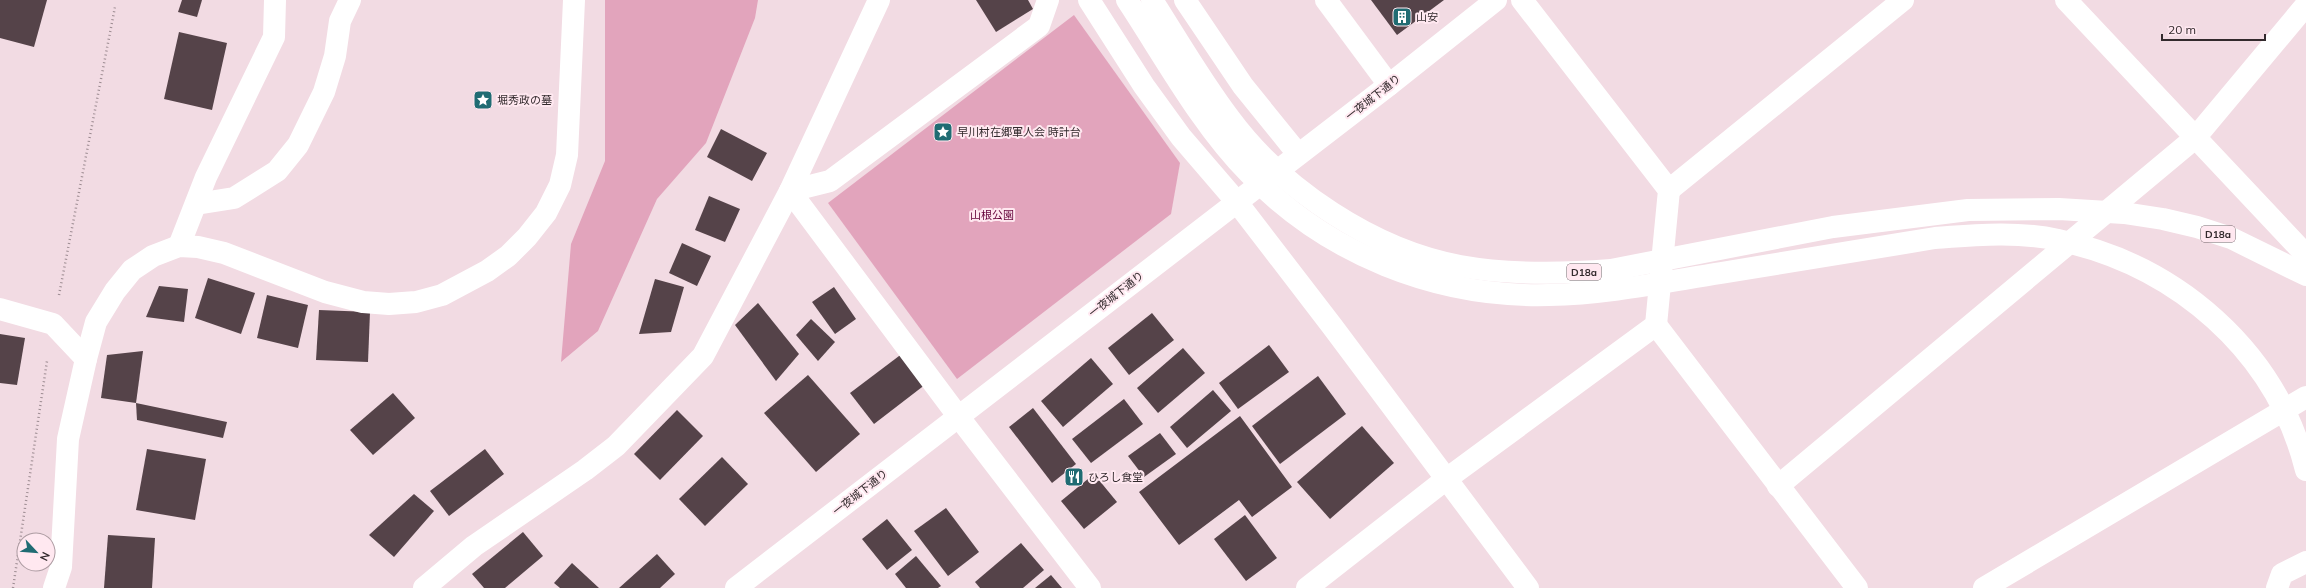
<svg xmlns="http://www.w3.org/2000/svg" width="2306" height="588" font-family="Mulish,'Noto Sans JP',sans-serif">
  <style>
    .green { fill: #e2a4bc }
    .building { fill: #554349 }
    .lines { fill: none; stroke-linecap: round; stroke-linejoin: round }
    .path { stroke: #9d8c92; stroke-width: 2.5; stroke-dasharray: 1 3; stroke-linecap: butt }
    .minor { stroke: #fff; stroke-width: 22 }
    .highway { stroke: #fff; stroke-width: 22 }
    .labels { text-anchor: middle; stroke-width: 4; stroke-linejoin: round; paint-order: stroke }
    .shield { fill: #ffe8f0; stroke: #706368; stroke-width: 1 }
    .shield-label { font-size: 10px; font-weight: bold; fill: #332a2d }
    .poi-label { font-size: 11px; fill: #332a2d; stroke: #ffe8f0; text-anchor: start }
    .street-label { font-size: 11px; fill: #332a2d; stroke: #ffe8f0 }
    .park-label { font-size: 11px; fill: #66033b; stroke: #ffe8f0 }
  </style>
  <rect width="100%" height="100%" fill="#f2dbe3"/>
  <g class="green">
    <path d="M605,0H758L755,18L706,143L657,199L598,331L561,362L571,244L605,161Z"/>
    <path d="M1074,15L1180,163L1171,214L957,379L828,203Z"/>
  </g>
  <g class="building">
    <path d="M0,0H47L34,47L0,38Z"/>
    <path d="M182,0H202L197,17L178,12Z"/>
    <path d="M976,0H1028L1033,9L996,32Z"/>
    <path d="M1371,0H1444L1397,35Z"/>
    <path d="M179,32L227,43L212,110L164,99Z"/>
    <path d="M721,129L767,153L752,181L707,157Z"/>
    <path d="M709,196L740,209L725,242L695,230Z"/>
    <path d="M682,243L711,256L697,286L669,273Z"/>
    <path d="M208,278L255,293L241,334L195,318Z"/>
    <path d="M655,279L684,287L671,332L639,334Z"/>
    <path d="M159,286L188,289L184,322L146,317Z"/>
    <path d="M834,287L856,319L835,334L812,302Z"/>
    <path d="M267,295L308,305L298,348L257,338Z"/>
    <path d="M758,303L799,354L776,381L735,325Z"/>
    <path d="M319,310L370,312L368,362L316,360Z"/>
    <path d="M1152,313L1174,340L1129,375L1108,348Z"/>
    <path d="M811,319L835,342L818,361L796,335Z"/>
    <path d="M0,334L25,338L17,385L0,383Z"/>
    <path d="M1269,345L1289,372L1238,409L1219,383Z"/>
    <path d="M1183,348L1205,373L1158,413L1137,388Z"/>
    <path d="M143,351L136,403L101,398L107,355Z"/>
    <path d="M903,353L926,384L874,424L850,393Z"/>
    <path d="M1091,358L1113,384L1063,427L1041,401Z"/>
    <path d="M808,375L860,434L816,472L764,413Z"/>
    <path d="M1318,376L1346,414L1280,464L1252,426Z"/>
    <path d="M1213,390L1231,411L1187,448L1170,427Z"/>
    <path d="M393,393L415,418L373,455L350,430Z"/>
    <path d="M1124,399L1143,424L1091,463L1072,439Z"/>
    <path d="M136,403L227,422L223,438L137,420Z"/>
    <path d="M1033,408L1076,464L1052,483L1009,427Z"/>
    <path d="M677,410L703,436L660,480L634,454Z"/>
    <path d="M1240,416L1292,487L1252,517L1239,500L1179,545L1139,492Z"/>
    <path d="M1362,426L1394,463L1330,519L1297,482Z"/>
    <path d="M1160,433L1176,454L1144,477L1128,456Z"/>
    <path d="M147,449L206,459L195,520L136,510Z"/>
    <path d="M485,449L504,474L449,516L430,491Z"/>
    <path d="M722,457L748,484L705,526L679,499Z"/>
    <path d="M1094,474L1117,502L1084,529L1061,501Z"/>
    <path d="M414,494L434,511L394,557L369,535Z"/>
    <path d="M946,508L979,552L948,576L914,531Z"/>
    <path d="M1245,515L1277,558L1246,581L1214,539Z"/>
    <path d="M887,519L912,550L887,570L862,539Z"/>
    <path d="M523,532L543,556L505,588H484L472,574Z"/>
    <path d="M108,535L155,538L152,588H104Z"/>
    <path d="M1021,543L1044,570L1023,588H980L975,582Z"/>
    <path d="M657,554L675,574L660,588H619Z"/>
    <path d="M916,556L941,586L938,588H906L895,574Z"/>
    <path d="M572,563L599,588H560L554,583Z"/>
    <path d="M1051,575L1062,588H1035Z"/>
  </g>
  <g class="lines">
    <g class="path">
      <path d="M59,295L115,7"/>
      <path d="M13,588L47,361"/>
    </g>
    <g class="minor">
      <path d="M1048,0L1039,26L830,181L790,191L958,416L1090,588"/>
      <path d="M1089,0L1144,86L1181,137L1236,201L1332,326L1528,588"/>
      <path d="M1185,0L1243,86L1298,154"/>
      <path d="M1326,0L1389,85"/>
      <path d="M2066,0L2306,255"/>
      <path d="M1669,190L1903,0"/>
      <path d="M196,204L234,198L277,171L298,145L324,92L335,56L340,21L350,0"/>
      <path d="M179,246L206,177L274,37L275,0"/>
      <path d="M0,309L53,324L86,359"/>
      <path d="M1656,325L1857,588"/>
      <path d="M1778,486L2195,138L2306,5"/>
      <path d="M54,588L61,567L68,439L86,359L96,322L115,291L132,270L153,256L179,246L198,247L224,253L325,292L363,302L389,304L416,302L442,295L487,271L508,256L527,237L546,213L560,185L567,155L574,0"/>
      <path d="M424,588L474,546L585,470L616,446L703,356L790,191L879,0"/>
      <path d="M736,588L1389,85L1496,0"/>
      <path d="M1307,588L1445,480L1656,325L1669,190L1522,0"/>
      <path d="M1984,588L2306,397"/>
      <path d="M2277,588L2282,574L2306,562"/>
    </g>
    <g class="highway">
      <path d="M1127,0C1164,56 1202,126 1249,173C1327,254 1436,298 1549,295C1607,294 1664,282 1721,273C1793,261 1864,250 1935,238C1975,235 2018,231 2058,240C2176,265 2276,350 2306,470"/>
      <path d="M1152,0C1177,39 1201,81 1230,119C1282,189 1373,250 1460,266C1510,275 1560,274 1611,270L1833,227L1968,210L2059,209L2124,213L2163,219L2197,227L2231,238L2306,275"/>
    </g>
  </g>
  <defs>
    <g id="building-square" transform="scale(1)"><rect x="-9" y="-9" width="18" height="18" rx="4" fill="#206c73" stroke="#ffe8f0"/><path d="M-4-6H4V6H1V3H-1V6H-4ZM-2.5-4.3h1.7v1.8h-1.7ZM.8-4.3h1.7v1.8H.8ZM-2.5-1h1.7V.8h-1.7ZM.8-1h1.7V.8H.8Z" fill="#fff"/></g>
    <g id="sight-square" transform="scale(1)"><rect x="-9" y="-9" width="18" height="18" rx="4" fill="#206c73" stroke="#ffe8f0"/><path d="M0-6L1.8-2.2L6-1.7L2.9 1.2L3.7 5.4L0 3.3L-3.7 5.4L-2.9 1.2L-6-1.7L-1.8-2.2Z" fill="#fff"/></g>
    <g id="restaurant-square" transform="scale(1)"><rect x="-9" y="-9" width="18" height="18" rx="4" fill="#206c73" stroke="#ffe8f0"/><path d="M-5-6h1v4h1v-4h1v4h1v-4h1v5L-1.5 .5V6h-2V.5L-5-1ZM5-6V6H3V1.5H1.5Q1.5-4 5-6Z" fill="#fff"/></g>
  </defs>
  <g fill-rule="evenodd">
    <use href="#building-square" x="1402" y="17"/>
    <use href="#sight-square" x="483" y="100"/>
    <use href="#sight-square" x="943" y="132"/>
    <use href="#restaurant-square" x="1074" y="477"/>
  </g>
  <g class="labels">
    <g class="shield">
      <rect x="2201" y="226" width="34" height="16" rx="3"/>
      <rect x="1567" y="264" width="34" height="16" rx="3"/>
    </g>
    <g class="shield-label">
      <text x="2218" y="238">D18a</text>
      <text x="1584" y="276">D18a</text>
    </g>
    <g class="poi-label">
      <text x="1416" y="21">山安</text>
      <text x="497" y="104">堀秀政の墓</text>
      <text x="957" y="136">早川村在郷軍人会 時計台</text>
      <text x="1088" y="481">ひろし食堂</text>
    </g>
    <g class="street-label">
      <text transform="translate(1373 97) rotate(-38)" y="4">一夜城下通り</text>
      <text transform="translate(1116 294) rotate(-38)" y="4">一夜城下通り</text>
      <text transform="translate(860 492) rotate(-38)" y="4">一夜城下通り</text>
    </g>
    <g class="park-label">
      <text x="992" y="219">山根公園</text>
    </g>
  </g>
  <g transform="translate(36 552) rotate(116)"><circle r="19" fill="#ffe8f0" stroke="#ad9ca2"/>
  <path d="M0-3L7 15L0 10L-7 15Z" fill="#206c73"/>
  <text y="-6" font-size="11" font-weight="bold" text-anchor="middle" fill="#332a2d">N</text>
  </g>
  <path d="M2162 34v6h103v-6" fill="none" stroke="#332a2d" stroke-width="2"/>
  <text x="2168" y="34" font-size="12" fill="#332a2d" stroke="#ffe8f0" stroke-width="3" paint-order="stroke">20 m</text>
</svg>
